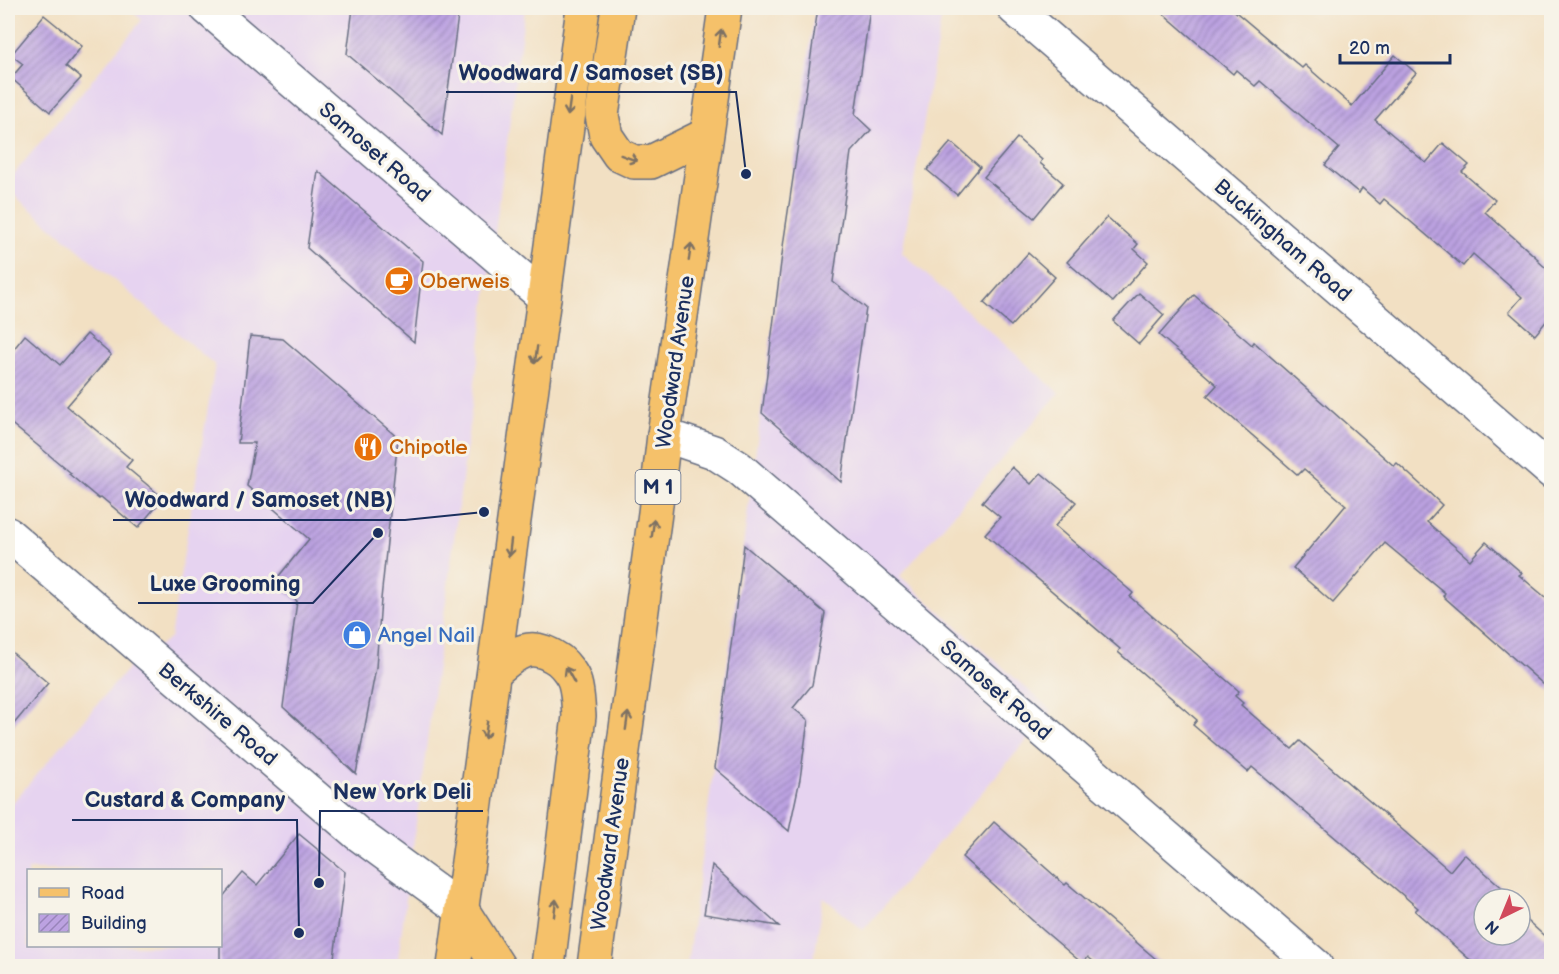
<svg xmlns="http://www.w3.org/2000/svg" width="1559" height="974" font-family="'Balsamiq Sans',sans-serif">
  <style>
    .built { fill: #e6d3f0; fill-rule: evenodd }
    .building { fill: url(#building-hatch) }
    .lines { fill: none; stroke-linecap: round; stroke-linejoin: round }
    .minor-casing { stroke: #666d81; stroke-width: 36 }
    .major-casing { stroke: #666d81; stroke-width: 36 }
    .minor { stroke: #fff; stroke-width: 33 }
    .major { stroke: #f5c16b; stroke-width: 33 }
    .oneway { stroke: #7d7164 }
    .labels { text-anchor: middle; stroke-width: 6; stroke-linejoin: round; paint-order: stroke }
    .shield { fill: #f7f3e8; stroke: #5d6a87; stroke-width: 1.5 }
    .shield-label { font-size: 20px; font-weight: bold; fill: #1b2f5e }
    .street-label { font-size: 21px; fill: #1b2f5e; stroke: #f7f3e8 }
    .food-label { font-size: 21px; fill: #c56008; stroke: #f7f3e8; text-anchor: start }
    .shop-label { font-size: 21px; fill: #366cbe; stroke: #f7f3e8; text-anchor: start }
    .leader { fill: none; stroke: #1b2f5e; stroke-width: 2 }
    .callout-dot { fill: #1b2f5e; stroke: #f7f3e8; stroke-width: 2 }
    .callout-label { font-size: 22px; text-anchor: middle; font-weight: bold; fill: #1b2f5e; stroke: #f7f3e8; stroke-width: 6; stroke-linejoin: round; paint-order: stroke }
  </style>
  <defs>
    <pattern id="building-hatch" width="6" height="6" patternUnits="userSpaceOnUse" patternTransform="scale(1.5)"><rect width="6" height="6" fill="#bca2e1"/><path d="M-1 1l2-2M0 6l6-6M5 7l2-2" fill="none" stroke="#9884ba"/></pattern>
  </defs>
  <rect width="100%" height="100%" fill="#f7f3e8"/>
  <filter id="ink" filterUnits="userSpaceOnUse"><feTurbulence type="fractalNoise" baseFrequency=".0167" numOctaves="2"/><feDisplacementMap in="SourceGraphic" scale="12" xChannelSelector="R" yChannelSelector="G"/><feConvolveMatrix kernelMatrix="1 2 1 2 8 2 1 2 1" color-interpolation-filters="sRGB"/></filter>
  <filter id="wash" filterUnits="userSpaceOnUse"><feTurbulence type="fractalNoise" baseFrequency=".008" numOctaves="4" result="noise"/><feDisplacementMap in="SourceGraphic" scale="24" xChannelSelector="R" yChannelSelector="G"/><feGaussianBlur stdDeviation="1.35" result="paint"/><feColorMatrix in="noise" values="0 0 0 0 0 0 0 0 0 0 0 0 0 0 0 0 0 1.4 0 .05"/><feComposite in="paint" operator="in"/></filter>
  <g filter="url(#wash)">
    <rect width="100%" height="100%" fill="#f2e0c3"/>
    <g class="built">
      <path d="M128,8H525L397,966H8V808L130,666L170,638L215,365L8,190V181L142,20ZM28,870H220V946H28Z"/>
      <path d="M815,8H943L902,253L1059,393L900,576L1052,711L863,930L823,897L813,966H687Z"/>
    </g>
    <g id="blocks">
      <g class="building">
        <path d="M353,8H459L442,135L347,54Z"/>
        <path d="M818,8H870L855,115L871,130L851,152L833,282L866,308L841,482L762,413L784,239Z"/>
        <path d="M1157,8H1231L1302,68L1305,65L1352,106L1395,55L1416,73L1375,120L1426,163L1443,143L1469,165L1462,172L1495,200L1485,212L1538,259L1537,260L1547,269L1551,264V322L1548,319L1535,335L1509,312L1522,297L1473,254L1463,266L1384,199L1380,204L1362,188L1359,193L1325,165L1339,148L1260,81L1255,86L1236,70L1233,74Z"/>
        <path d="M44,15L82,46L66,66L81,78L50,112L11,78L23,64L11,55Z"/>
        <path d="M1017,138L1042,160L1040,163L1063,183L1034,218L984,177Z"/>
        <path d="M951,142L980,167L957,195L927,170Z"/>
        <path d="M318,171L423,261L414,342L307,248Z"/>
        <path d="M1107,217L1138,244L1134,249L1148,262L1113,302L1067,262Z"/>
        <path d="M1028,253L1055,277L1011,326L984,303Z"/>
        <path d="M1139,293L1164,315L1139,344L1113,321Z"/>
        <path d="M1194,295L1252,345L1254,342L1394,466L1397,463L1421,485L1442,505L1427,522L1470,560L1486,542L1522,573L1519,575L1551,602V691L1443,596L1445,593L1385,543L1333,603L1293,568L1346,505L1304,469L1298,475L1207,396L1217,385L1159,335Z"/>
        <path d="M87,334L111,355L67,406L132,460L126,467L163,498L138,528L101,497L99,499L69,474L71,473L8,421V356L25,335L60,365Z"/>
        <path d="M250,336L283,339L398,438L381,599L376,668L356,774L283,707L297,601L274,582L309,539L247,486L255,443H238Z"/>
        <path d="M1012,467L1031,484L1041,473L1076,502L1055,526L1133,593L1130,597L1239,691L1235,696L1243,703L1241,705L1292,749L1300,741L1450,871L1464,854L1515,899H1484V935H1520V914L1551,942V966H1477L1415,911L1418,908L1252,767L1248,772L1193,725L1197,720L1118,652L1120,649L985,534L1000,517L982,502Z"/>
        <path d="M744,545L825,613L812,685L793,708L808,720L800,779L789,831L715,768Z"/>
        <path d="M8,649L48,683L8,731Z"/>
        <path d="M994,822L1065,885L1067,883L1164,966H1099L1088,957L1083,964L1043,930L962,857Z"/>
        <path d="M299,834L345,872L333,966H220V900L243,873L257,885Z"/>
        <path d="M712,865L779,926L704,914Z"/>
      </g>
    </g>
  </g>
  <g filter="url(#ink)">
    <use href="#blocks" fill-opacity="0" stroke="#666d81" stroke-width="1.5"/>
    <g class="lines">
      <g class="minor-casing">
        <g id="minor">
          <path d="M207,8L544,297"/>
          <path d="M1014,8L1552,472"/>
          <path d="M664,435L714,452L739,468L1316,966"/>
          <path d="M8,534L358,834L462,910"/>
        </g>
      </g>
      <g class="major-casing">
        <g id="major">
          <path d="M618,8L602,115L606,136L619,155L634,162H651L706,135"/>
          <path d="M494,672C517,652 530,640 559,660C565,665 573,675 575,683C578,693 578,705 579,716L548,966"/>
          <path d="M462,910L498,966"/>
          <path d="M454,966L583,8"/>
          <path d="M594,966L655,513L664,435L725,8"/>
        </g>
      </g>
      <use href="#minor" class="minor"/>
      <use href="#major" class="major"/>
    </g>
    <defs><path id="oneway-shaft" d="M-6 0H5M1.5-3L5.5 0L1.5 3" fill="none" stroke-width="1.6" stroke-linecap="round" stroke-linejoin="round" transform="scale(1.5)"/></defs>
    <g class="oneway">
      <use href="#oneway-shaft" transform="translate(720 38) rotate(-82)"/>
      <use href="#oneway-shaft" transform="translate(569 107) rotate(98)"/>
      <use href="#oneway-shaft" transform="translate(629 158) rotate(20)"/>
      <use href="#oneway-shaft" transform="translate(690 252) rotate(-82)"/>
      <use href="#oneway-shaft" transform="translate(536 355) rotate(98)"/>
      <use href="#oneway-shaft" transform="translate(653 528) rotate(-82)"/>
      <use href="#oneway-shaft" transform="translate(510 548) rotate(97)"/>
      <use href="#oneway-shaft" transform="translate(570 675) rotate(-119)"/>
      <use href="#oneway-shaft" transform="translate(627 721) rotate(-82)"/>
      <use href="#oneway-shaft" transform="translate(486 730) rotate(98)"/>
      <use href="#oneway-shaft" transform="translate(555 908) rotate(-83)"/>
    </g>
  </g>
  <defs>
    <g id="cafe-disc" transform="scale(1.5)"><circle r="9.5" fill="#e8710a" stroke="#f7f3e8"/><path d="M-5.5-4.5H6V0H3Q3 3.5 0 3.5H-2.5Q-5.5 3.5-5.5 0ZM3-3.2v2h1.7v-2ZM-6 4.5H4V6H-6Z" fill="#fff"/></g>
    <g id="restaurant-disc" transform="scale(1.5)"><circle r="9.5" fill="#e8710a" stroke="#f7f3e8"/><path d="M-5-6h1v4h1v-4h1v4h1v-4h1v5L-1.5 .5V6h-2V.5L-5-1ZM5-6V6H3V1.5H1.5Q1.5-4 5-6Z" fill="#fff"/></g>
    <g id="shop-disc" transform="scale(1.5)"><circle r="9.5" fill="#3f7fe0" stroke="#f7f3e8"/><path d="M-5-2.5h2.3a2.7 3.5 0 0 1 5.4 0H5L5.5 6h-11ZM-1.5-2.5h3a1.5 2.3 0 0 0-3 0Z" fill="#fff"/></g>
  </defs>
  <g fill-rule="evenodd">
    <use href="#cafe-disc" x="399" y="281"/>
    <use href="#restaurant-disc" x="368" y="447"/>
    <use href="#shop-disc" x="357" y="635"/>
  </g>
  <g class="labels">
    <rect class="shield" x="635.5" y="470" width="45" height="34" rx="4.5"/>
    <g class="shield-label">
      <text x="658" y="494">M 1</text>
    </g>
    <g class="street-label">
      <text transform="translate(375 152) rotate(41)" y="7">Samoset Road</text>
      <text transform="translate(1283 240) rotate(41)" y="7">Buckingham Road</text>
      <text transform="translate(675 362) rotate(-82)" y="7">Woodward Avenue</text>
      <text transform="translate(996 690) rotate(41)" y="7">Samoset Road</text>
      <text transform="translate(218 714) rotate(40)" y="7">Berkshire Road</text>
      <text transform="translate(610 844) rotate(-82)" y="7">Woodward Avenue</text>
    </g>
    <g class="food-label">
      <text x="420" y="288">Oberweis</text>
      <text x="389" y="454">Chipotle</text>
    </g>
    <g class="shop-label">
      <text x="378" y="642">Angel Nail</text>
    </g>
  </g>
  <path class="leader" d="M746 174L736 92H446M484 512L405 520H113M378 533L313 603H138M319 883L320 811H483M299 933L297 820H72"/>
  <g class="callout-dot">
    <circle cx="746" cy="174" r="6"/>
    <circle cx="484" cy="512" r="6"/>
    <circle cx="378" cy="533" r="6"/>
    <circle cx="319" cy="883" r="6"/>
    <circle cx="299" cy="933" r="6"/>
  </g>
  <g class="callout-label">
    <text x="591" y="80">Woodward / Samoset (SB)</text>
    <text x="259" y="507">Woodward / Samoset (NB)</text>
    <text x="225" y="591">Luxe Grooming</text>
    <text x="402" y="799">New York Deli</text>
    <text x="185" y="807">Custard &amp; Company</text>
  </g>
  <rect width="1559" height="974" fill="none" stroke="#f7f3e8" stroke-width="30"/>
  <rect x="27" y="869" width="195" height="78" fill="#f7f3e8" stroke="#9fa5b1" stroke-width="1.5"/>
  <rect x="39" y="888" width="30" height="9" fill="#f5c16b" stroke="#9fa5b1" stroke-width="1.5"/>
  <text x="81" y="899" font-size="18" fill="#1b2f5e">Road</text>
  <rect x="39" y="914" width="30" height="18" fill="url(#building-hatch)" stroke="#9fa5b1" stroke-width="1.5"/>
  <text x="81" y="929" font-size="18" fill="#1b2f5e">Building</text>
  <g transform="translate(1502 917) rotate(223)"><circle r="28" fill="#f7f3e8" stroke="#9fa5b1" stroke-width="1.5"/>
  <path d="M0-4.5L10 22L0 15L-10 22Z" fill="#d1495b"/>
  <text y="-9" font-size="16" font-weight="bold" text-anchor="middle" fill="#1b2f5e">N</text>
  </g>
  <path d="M1340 54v9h110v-9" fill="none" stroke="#1b2f5e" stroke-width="3"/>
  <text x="1349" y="54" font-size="18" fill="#1b2f5e" stroke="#f7f3e8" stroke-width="4.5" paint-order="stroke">20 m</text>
</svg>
